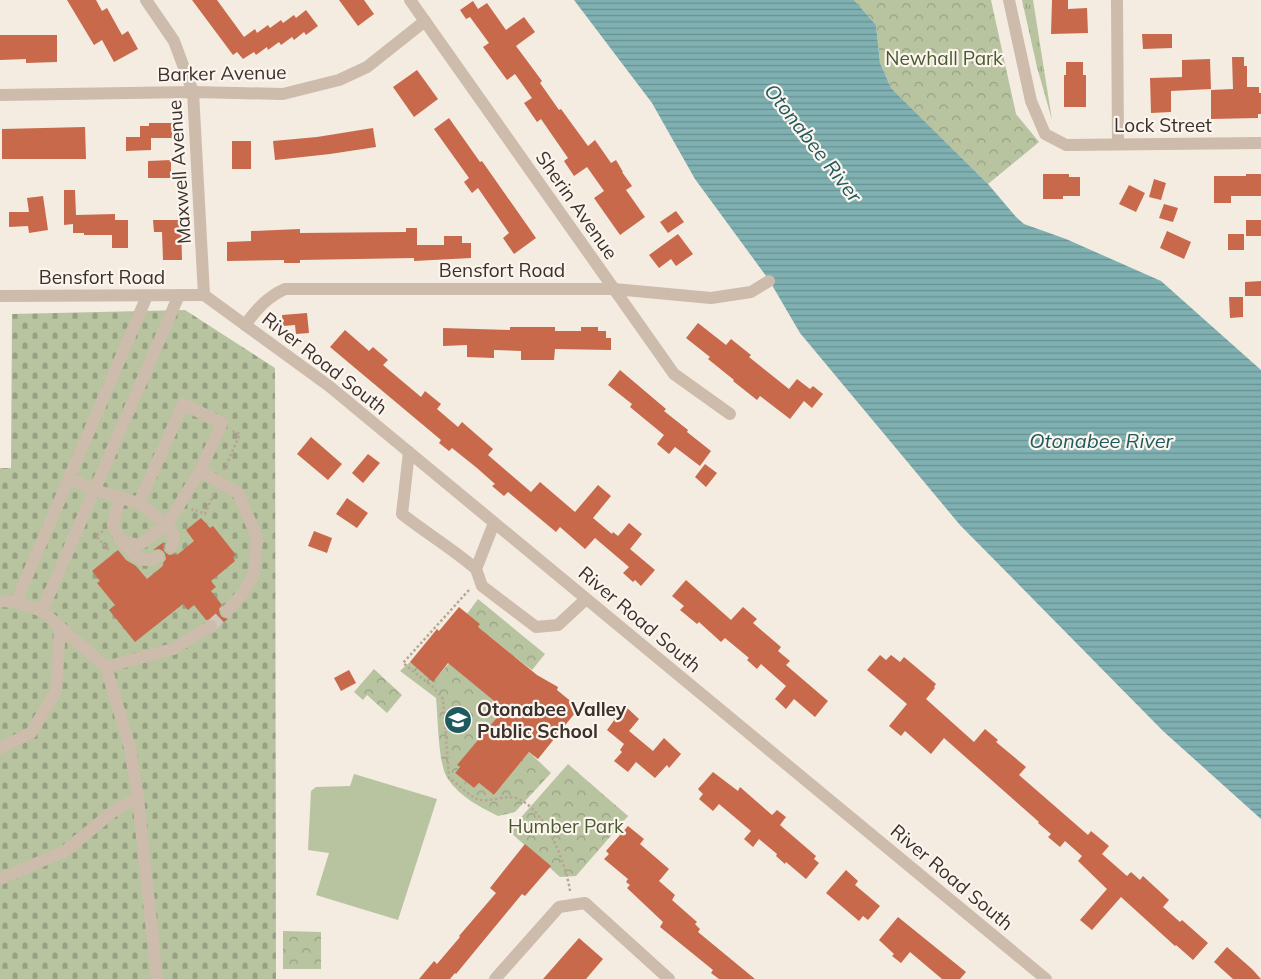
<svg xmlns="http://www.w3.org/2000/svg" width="1261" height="979" font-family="Mulish,sans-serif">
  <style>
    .grass { fill: url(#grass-tufts) }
    .cemetery { fill: url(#cemetery-stones) }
    .park { fill: url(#park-crowns) }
    .garden { fill: #b8c4a0 }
    .water { fill: url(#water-rules) }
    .building { fill: #c8694b }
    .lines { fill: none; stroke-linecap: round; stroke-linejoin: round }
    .minor-tunnel { stroke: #cfc6bd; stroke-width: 12; stroke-dasharray: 12 6; stroke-linecap: butt }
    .path { stroke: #b9a596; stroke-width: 2.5; stroke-dasharray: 2.5 2.5; stroke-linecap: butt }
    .minor { stroke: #cdbbac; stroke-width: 12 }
    .labels { text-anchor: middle; stroke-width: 4.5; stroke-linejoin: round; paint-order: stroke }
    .park-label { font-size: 19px; fill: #4a5a2e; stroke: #fbf5ee }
    .street-label { font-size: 19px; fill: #3b302b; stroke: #fbf5ee }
    .poi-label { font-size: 19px; font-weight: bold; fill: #3b302b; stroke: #fbf5ee; text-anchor: start }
    .water-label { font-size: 20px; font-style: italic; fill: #1f5a5e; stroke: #fbf5ee }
  </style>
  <defs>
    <pattern id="grass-tufts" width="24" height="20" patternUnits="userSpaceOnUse" patternTransform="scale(1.25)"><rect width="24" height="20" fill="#b8c4a0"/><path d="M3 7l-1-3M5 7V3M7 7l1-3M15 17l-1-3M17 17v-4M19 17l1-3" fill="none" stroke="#97a083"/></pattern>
    <pattern id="cemetery-stones" width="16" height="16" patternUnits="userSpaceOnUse" patternTransform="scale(1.25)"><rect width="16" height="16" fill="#b8c4a0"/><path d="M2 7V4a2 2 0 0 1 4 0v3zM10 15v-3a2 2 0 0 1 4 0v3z" fill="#97a083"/></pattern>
    <pattern id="park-crowns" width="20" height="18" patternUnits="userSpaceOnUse" patternTransform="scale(1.25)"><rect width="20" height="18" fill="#b8c4a0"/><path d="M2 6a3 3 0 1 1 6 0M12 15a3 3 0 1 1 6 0" fill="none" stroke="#97a083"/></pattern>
    <pattern id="water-rules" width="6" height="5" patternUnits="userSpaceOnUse" patternTransform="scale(1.25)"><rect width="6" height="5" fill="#7fb0b2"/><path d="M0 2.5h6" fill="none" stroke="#699091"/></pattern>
  </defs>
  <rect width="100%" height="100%" fill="#f4ebe1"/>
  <path class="grass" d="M1022,0H1033L1052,120L1037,67Z"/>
  <path class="cemetery" d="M185,310L275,368L276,979H0V468H11L12,314Z"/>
  <g class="park">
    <path d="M854,0H991L1016,114L1039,142L988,184L891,88L880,63L876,25Z"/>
    <path d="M478,599L545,654L532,670L515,657L513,659L509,652L489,636L473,633L480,624L467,614Z"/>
    <path d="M410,662L433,681L450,662L509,707L502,711L458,765L460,767L455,773L474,788L479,783L494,795L529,752L551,773L515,812L498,816C480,807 460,797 448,779C438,766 438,717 436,698L400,671Z"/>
    <path d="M374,669L402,695L387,713L367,695L363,700L354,692Z"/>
    <path d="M568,764L628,816L576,876L560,877L509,831Z"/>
    <path d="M283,931L321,932V969H283Z"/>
  </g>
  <path class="garden" d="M354,774L437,799L398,920L316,895L329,853L308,850L311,791L316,787L350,786Z"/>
  <path class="water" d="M574,0H854L876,25L880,63L891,88L988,184L1016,217L1024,224L1066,239L1161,281L1261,370V819L1163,731L960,525L800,333L769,280L695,179L652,103Z"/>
  <g class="building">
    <path d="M67,0H96L102,11L107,8L122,35L128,31L138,49L114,62L102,40L94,45Z"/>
    <path d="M192,0H217L244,37L255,29L257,33L268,25L270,28L281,20L283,23L294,15L296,18L306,10L318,26L306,35L304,32L294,40L292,37L281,45L279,42L268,50L267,47L256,55L254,52L243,59L237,52L233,55Z"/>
    <path d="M339,0H364L374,14L358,26Z"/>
    <path d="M1052,0H1068V9L1087,8L1088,33L1051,34Z"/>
    <path d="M473,1L478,9L487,3L506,30L524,17L535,32L516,46L542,81L540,83L559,110L561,109L588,146L595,140L611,163L616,160L623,172H622L632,186L626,190L645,217L620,235L594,198L604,191L587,167L574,176L564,161L568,158L541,119L537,122L524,103L532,98L515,74L507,80L483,47L489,43L470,17L466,19L460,10Z"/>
    <path d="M1142,34H1172V48L1143,49Z"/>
    <path d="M0,35H57V62L26,63V59L0,60Z"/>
    <path d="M1232,57H1244V66H1247V87H1259V93H1261V114H1258V118L1211,119V90L1233,89Z"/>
    <path d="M1210,59L1211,89L1171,91V112L1151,113L1150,78L1182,77V60Z"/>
    <path d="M1066,62H1083V75H1086V107H1064V75H1066Z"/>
    <path d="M417,70L438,99L414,117L393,87Z"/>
    <path d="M449,118L480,162L482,161L536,238L514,254L503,238L509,233L478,188L472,193L464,182L469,178L434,129Z"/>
    <path d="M149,123H172V138H151V150L126,151V137H140V126H149Z"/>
    <path d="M85,127L86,159H2V129Z"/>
    <path d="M373,128L376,147L330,154L275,160L273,141L317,137Z"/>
    <rect x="232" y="141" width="19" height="28"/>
    <path d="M171,160V178H148V161Z"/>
    <path d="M1043,174H1069V177H1080V196H1063V199H1043Z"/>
    <path d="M1246,174H1261V196H1231V203H1214V176H1246Z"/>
    <path d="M1154,179L1166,183L1161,200L1149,197Z"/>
    <path d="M1129,185L1145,193L1136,212L1119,204Z"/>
    <path d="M64,190H75L76,215L115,214V220H128V248H112V235H84V233H73V224L64,225Z"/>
    <path d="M43,196L48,230L29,233L28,226L9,227V212H29L27,198Z"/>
    <path d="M1164,204L1178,208L1173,222L1159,218Z"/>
    <path d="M676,211L684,222L668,233L660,222Z"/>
    <path d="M153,220H181L182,260H163L162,232H154Z"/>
    <rect x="1246" y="220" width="15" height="16"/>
    <path d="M406,228H417V245H444V236H462V243H471V258L414,261V258L300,260V263H284V260L227,261V242L251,241V231L300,229V233L406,232Z"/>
    <path d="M1167,231L1191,242L1184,259L1160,248Z"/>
    <path d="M678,234L693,254L676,266L671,259L659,268L649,255Z"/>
    <rect x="1228" y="234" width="16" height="16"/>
    <path d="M1261,281V296H1245V282Z"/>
    <path d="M1229,297H1243V317L1230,318Z"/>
    <path d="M307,313L309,333L296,334L295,325L283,326L282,315Z"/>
    <path d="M698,323L726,345L731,339L751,355L749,357L789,389L797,379L810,389L813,386L823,394L812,408L804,401L790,419L760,396L757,400L733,381L734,380L708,359L710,357L686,338Z"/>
    <path d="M510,327H555V331H581V327H598V331H606V338H611V350L555,349L554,360H521V351L494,350V358L467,357V345L443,346V328L510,330Z"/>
    <path d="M345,330L369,351L373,347L388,360L383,365L421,397L425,391L441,404L437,409L458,427L462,422L493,449L488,455L531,492L540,482L575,512L598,485L611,496L593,518L612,534L613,532L618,536L629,523L642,534L630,549L655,570L641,586L635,580L633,582L623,573L629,567L595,538L585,549L560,527L556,532L508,492L504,496L492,486L495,484L477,468L452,448L449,451L439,443L441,440L330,347Z"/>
    <path d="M620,370L666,409L664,411L688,430L687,432L711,451L700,466L675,447L669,454L657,444L664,435L630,407L632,404L608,385Z"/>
    <path d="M311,437L342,464L328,480L297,454Z"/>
    <path d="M368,454L380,463L363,483L352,473Z"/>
    <path d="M705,464L717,473L706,487L695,477Z"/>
    <path d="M347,498L368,513L357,528L336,514Z"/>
    <path d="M201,518L210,528L213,526L236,555L233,557L235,561L211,581L216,587L211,591L222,605L219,609L220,614L222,617L228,619L219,626L214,619L206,620L194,605L188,610L183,604L135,642L109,610L115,605L97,583L100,581L92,571L118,550L126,560L136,566L147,579L164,565L163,563L166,559L165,554L163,551L159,549L153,550L164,542L163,548L165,552L169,555L176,554L177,555L194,541L186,530Z"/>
    <path d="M314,531L332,538L327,553L308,546Z"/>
    <path d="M686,580L731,620L743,607L757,619L753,623L781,647L778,651L790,661L786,665L828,701L815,717L794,699L786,709L775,699L786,686L761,664L757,669L747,660L749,658L725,638L721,642L699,622L697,624L680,610L684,606L672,596Z"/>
    <path d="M459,607L480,624L478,627L537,675L558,687L557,690L579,708L538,759L529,752L494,795L479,783L474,788L455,773L460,767L457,765L504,709L448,663L433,682L410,662L437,629L439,631Z"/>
    <path d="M880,655L886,660L891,655L900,662L904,657L936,684L934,687L935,688L926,699L974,742L985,729L998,740L996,742L1026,767L1019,775L1088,835L1091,831L1109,846L1102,854L1127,876L1131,872L1140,880L1143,876L1169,900L1163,907L1180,922L1182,920L1208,943L1193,960L1176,945L1175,946L1121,897L1092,930L1080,920L1107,889L1078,861L1082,856L1065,841L1060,847L1048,837L1051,834L1038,823L1039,822L944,738L931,754L905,731L901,736L889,726L907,704L867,670Z"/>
    <path d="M349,670L356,683L341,691L334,678Z"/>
    <path d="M624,705L639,719L629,731L653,751L664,738L681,754L669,768L667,765L655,778L636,762L628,772L614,761L622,752L620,750L624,744L607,730L615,719L613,718Z"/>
    <path d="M713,772L738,791L740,787L772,815L777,810L786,817L780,825L816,856L814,859L819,863L806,879L786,862L785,864L776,856L777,854L759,839L753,847L744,839L751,831L719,804L713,811L699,799L703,794L698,789Z"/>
    <path d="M628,826L644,839L640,844L669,869L659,881L675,895L672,900L697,922L695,924L700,929L698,932L755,979H719L711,973L713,970L660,927L663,922L627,888L630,885L626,882L628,879L604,859L609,854L606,851Z"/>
    <path d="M525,844L551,866L525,896L522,894L456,974L455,973L450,979H419L434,961L437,964L460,937L459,936L496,893L490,888Z"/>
    <path d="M846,870L858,881L855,885L880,906L868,920L863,916L859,921L826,893Z"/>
    <path d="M898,917L966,972L960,979H942L910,952L901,963L892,956L894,954L879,940Z"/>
    <path d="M579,938L603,959L586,979H543Z"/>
    <path d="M1227,947L1252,969L1261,979H1233L1214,962Z"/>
  </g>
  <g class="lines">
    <path class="minor-tunnel" d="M211,626L227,611"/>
    <g class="path">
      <path d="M224,470L240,434L232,431"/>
      <path d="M192,511L193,509L205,514L214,493"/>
      <path d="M103,531L96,536L109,550L110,549"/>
      <path d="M469,590L403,663L433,687L443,699L449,778C457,783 469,796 477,799C489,804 507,793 519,799C546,812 566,863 570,891"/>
    </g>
    <g class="minor">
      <path d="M146,0L174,41L193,92L204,295"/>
      <path d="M410,0L674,374L730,414"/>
      <path d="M1009,0L1031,101L1045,134L1066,145L1261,143"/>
      <path d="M1117,0L1118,144"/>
      <path d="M0,95L193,92L283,94L339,80L367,67L425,21"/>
      <path d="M204,295L329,386L1046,979"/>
      <path d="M0,296L204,295"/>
      <path d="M245,325C257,309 267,297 285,289H614L711,298L751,292L769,281"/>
      <path d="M409,452L402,514C426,533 453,549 476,569"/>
      <path d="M200,471L238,493L257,537L254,574L243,593L227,611"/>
      <path d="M69,478L94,490L139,503L167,525L200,471L222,423L183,404L139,503"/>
      <path d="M120,497L113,525L121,541L139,545L167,525C175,533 175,537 171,547"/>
      <path d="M494,523L476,569L482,586L536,627L558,625L586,599"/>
      <path d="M121,541C133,553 139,566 158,557"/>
      <path d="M0,601L16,602L42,611L106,667L130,748L138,798L157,979"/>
      <path d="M16,602L147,296"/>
      <path d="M42,611L179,295"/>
      <path d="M106,667L173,649L211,626"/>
      <path d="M0,748L31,733L56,691L60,627"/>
      <path d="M0,879L65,851L115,810L138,798"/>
      <path d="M495,979L559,907L585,903L669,979"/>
    </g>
  </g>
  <defs>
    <g id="school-disc" transform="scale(1.4375)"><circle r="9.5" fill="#1f5a5e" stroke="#fbf5ee"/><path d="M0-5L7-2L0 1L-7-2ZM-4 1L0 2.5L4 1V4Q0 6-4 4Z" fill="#fff"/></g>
  </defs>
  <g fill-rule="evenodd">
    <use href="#school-disc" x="458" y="720"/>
  </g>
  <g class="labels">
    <g class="park-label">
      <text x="944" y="65">Newhall Park</text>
      <text x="566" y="833">Humber Park</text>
    </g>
    <g class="street-label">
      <text transform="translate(222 73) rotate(-1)" y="7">Barker Avenue</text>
      <text x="1163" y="132">Lock Street</text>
      <text transform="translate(179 172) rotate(-94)" y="7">Maxwell Avenue</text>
      <text transform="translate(577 205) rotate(55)" y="7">Sherin Avenue</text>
      <text x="502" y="277">Bensfort Road</text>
      <text x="102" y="284">Bensfort Road</text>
      <text transform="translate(325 363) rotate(38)" y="7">River Road South</text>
      <text transform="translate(640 619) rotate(40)" y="7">River Road South</text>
      <text transform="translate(952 877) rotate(40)" y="7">River Road South</text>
    </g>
    <g class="poi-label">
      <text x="477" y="716">Otonabee Valley<tspan x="477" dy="22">Public School</tspan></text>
    </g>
    <g class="water-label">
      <text transform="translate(813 143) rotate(52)" y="7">Otonabee River</text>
      <text x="1101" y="448">Otonabee River</text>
    </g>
  </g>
</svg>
